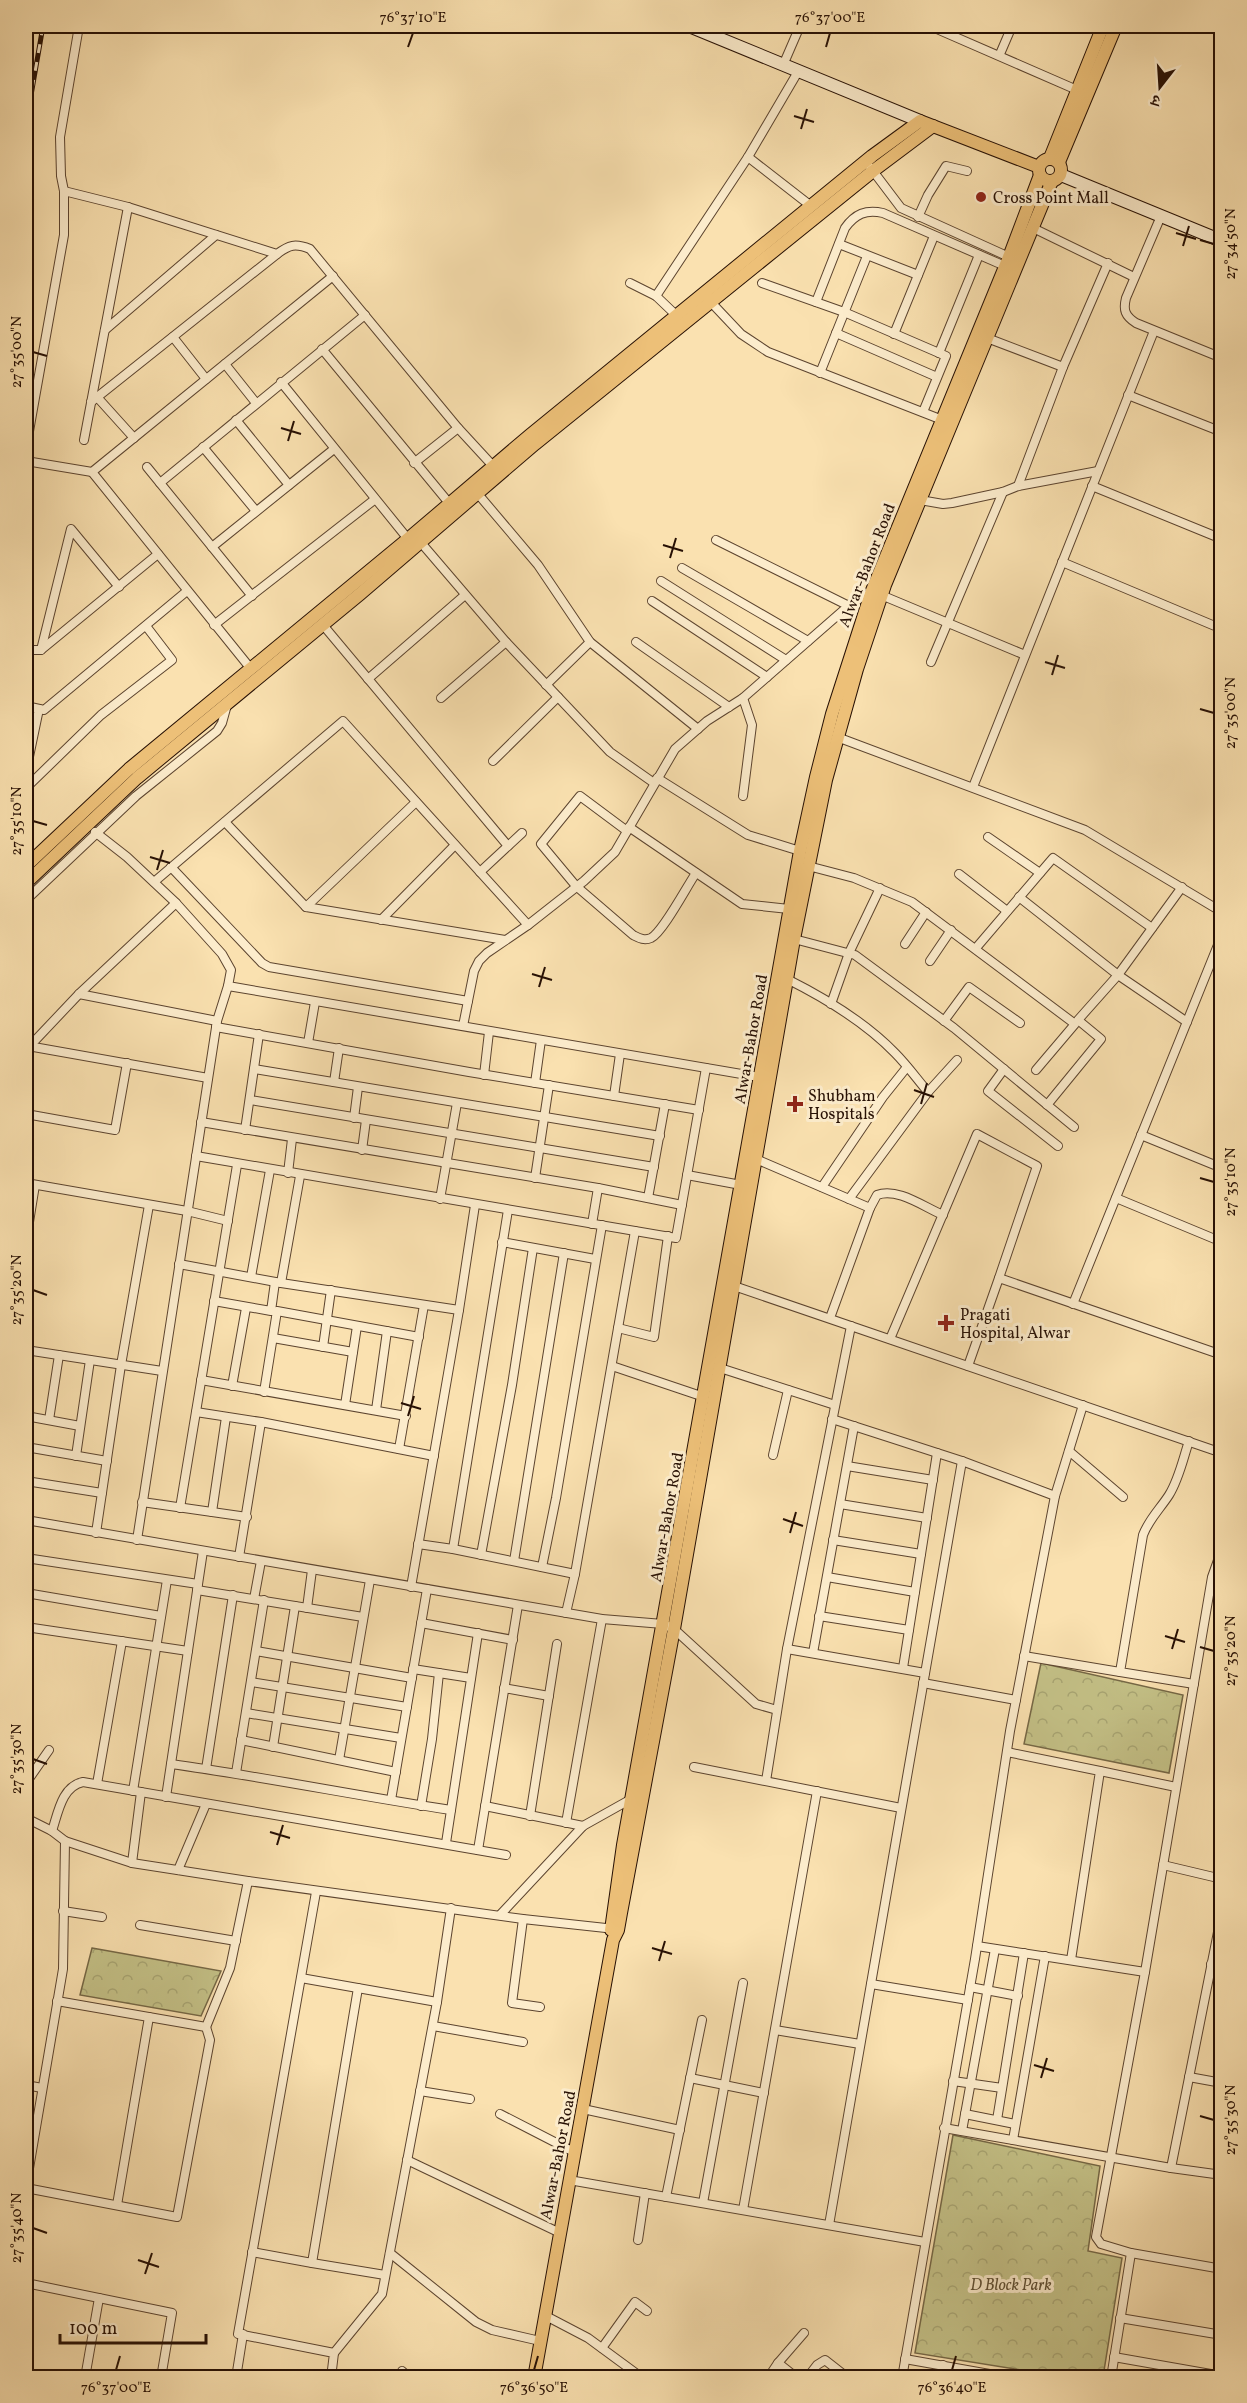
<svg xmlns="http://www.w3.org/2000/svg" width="1247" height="2403" font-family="Vollkorn,'Noto Serif Devanagari',serif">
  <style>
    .park { fill: url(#park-crowns); stroke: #766846; stroke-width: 1.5 }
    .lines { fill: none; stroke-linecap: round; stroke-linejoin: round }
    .street-casing { stroke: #5c442f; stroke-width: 10 }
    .secondary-casing { stroke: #271004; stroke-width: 14 }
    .primary-casing { stroke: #271004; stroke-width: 14 }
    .street { stroke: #fceccc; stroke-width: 8 }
    .secondary { stroke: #fceccc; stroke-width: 12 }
    .primary { stroke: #edc078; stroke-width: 12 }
    .rail-casing { stroke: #271004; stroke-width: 5 }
    .rail { stroke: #fceccc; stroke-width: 3; stroke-dasharray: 9; stroke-linecap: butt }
    .ticks { fill: none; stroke: #271004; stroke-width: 2 }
    .poi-dot { fill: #8f2418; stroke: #fceccc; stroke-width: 2 }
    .labels { text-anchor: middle; stroke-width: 6; stroke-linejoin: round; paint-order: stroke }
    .poi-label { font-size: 16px; fill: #271004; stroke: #fceccc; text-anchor: start }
    .street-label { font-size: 16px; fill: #271004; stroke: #fceccc }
    .park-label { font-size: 16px; font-style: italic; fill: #5e4e32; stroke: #fceccc }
    .neatline { fill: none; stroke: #271004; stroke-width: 2 }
    .ticks-label { font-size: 15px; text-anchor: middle; fill: #271004 }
  </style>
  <defs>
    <pattern id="park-crowns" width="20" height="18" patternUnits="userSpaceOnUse" patternTransform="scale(1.5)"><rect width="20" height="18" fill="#c4c187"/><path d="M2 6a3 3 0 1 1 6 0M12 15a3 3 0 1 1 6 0" fill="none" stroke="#a8a573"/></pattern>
  </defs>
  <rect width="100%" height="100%" fill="#fae1b0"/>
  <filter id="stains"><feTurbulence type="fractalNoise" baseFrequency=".00333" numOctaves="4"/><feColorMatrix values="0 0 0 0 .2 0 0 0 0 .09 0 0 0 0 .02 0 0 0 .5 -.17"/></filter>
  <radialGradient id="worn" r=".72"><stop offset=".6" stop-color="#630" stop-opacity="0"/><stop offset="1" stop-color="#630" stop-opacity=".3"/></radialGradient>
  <g class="park">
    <path d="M1041,1663L1183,1695L1169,1773L1024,1744Z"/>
    <path d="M92,1948L221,1971L201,2016L80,1995Z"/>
    <path d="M953,2135L1100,2166L1088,2251L1122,2258L1103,2377H1065L915,2353Z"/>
  </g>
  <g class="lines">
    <g class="street-casing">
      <g id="street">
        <path d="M930,26L1077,90"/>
        <path d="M1000,54L1012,26"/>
        <path d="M784,63L800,26"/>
        <path d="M748,157L811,206"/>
        <path d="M870,167L901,208L1009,257"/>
        <path d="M64,191L128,207L277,254C289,245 295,243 310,249L458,428L493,466"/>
        <path d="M1161,216L1126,298C1123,310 1125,316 1136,323L1222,358"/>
        <path d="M918,217L928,195L946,166L967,171"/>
        <path d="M1033,228L1134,277"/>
        <path d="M839,244L918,275"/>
        <path d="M630,283L656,296L677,316"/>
        <path d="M762,283L844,312L946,356L923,412"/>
        <path d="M656,296L748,157L799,70"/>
        <path d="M707,298L741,334L768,352L945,421"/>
        <path d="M816,302L845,228C855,214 866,209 883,213L1005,266"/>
        <path d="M105,330L216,235"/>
        <path d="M836,333L937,377"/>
        <path d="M894,334L934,236"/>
        <path d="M173,337L206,379"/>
        <path d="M987,338L1063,367"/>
        <path d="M322,349L449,503"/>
        <path d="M939,353L979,255"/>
        <path d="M225,364L256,403"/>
        <path d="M820,373L867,256"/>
        <path d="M281,382L408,539"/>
        <path d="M1128,395L1222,432"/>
        <path d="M97,397L134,438"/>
        <path d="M91,402L277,254"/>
        <path d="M236,420L289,485"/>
        <path d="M84,440L128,207"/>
        <path d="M203,447L256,511"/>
        <path d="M26,448L64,235V191L61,176L60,137L79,26"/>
        <path d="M26,461L92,472L333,276"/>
        <path d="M414,463L458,428"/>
        <path d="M147,467L252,596"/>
        <path d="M92,472L251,669"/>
        <path d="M160,483L365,315"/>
        <path d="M1018,486L1063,367L1108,263"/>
        <path d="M1092,486L1222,539"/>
        <path d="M478,494L538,565L590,642L698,729"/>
        <path d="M920,500L943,504L952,503L1003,492L1018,486L1098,471"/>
        <path d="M417,538L506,642L610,752L654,783"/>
        <path d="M716,540L849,606"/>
        <path d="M212,547L334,449"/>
        <path d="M1062,562L1222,629"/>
        <path d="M682,568L808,641"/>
        <path d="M661,581L786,660"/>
        <path d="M881,595L1025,655"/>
        <path d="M652,601L767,677"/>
        <path d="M214,625L374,500"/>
        <path d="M323,625L508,846"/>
        <path d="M636,642L729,707"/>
        <path d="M26,650H41L158,554"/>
        <path d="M41,650L71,529L119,587"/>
        <path d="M931,662L1003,492"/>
        <path d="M368,679L465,595"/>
        <path d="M546,685L590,642"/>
        <path d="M441,698L506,642"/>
        <path d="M743,698L752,725L743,796"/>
        <path d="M26,706L44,710L187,591"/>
        <path d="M837,737L1085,830L1222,912"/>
        <path d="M493,761L558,697"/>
        <path d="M26,771L39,709"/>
        <path d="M657,778L748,835L800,851"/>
        <path d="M973,787L1154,331"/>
        <path d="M26,788L101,715L172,660L146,626"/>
        <path d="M225,822L306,907L505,940"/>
        <path d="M629,827L742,904L789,909"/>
        <path d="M627,831L580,796L541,844L576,886L633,935C639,938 644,941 651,938C663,932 687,886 696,873"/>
        <path d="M95,832L127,857L176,903L222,954L231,970L228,986L765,1078"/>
        <path d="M988,837L1040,873"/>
        <path d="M808,866L854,878L912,902L1075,1024L1036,1070"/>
        <path d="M171,867L262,963L269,967L468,1001"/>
        <path d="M480,872L522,833"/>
        <path d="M959,874L1007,911"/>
        <path d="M154,882L343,721L528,925"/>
        <path d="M1019,897L1118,975L1187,1022"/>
        <path d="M26,900L136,796L217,731L222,723L227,705"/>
        <path d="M306,907L416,802"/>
        <path d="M381,920L455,845"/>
        <path d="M794,939L855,955L954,1028L1074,1127"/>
        <path d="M905,944L926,912"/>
        <path d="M976,948L1053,858L1152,928"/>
        <path d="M930,961L951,930"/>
        <path d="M787,979C825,998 865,1022 895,1053C907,1065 917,1079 928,1092"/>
        <path d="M79,994L217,1021"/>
        <path d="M831,1004L849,953L880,888"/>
        <path d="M944,1021L969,987L1020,1023"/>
        <path d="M463,1026L474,971L479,961L487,953L528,925L584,881L615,852L675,749L707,721L743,698L854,601L871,593"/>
        <path d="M216,1027L469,1072L699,1110"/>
        <path d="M308,1043L315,1002"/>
        <path d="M28,1046L208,1078"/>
        <path d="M26,1050L79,994L176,903"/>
        <path d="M254,1069L660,1136"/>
        <path d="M1004,1069L988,1091L1058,1146"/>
        <path d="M484,1075L489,1032"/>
        <path d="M334,1082L339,1048"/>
        <path d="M535,1083L541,1040"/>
        <path d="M614,1096L620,1054"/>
        <path d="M250,1100L654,1167"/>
        <path d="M1047,1105L1101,1039L1078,1020L1118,975L1182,887"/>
        <path d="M26,1114L115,1130L127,1063"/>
        <path d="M354,1118L358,1087"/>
        <path d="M201,1122L598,1188L682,1205"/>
        <path d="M245,1130L259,1034"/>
        <path d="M1141,1135L1222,1168"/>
        <path d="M362,1150L366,1120"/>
        <path d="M196,1156L676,1238L706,1068"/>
        <path d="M756,1159L870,1208L877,1195C897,1187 924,1207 943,1215"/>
        <path d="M288,1173L292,1139"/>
        <path d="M687,1175L741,1185"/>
        <path d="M535,1178L549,1085"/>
        <path d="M26,1183L187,1211L228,1221"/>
        <path d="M822,1187L883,1097L907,1067"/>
        <path d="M648,1198L665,1104"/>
        <path d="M1116,1198L1222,1242"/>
        <path d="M440,1199L457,1103"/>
        <path d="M849,1199L928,1092L957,1060"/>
        <path d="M26,1221L29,1222L35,1185"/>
        <path d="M592,1224L598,1188"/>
        <path d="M502,1242L595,1259"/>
        <path d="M179,1264L281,1283L459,1310"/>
        <path d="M251,1277L270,1170"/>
        <path d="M281,1283L300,1176"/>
        <path d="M731,1285L1222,1453"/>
        <path d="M214,1301L271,1311L275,1282"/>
        <path d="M1073,1304L1222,935"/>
        <path d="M830,1318L870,1208"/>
        <path d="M618,1328L654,1337L668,1236"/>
        <path d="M273,1338L353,1352"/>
        <path d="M890,1339L977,1134L1037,1166L999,1278"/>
        <path d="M323,1347L331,1290"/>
        <path d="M26,1350L162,1371"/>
        <path d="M612,1366L704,1397"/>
        <path d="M968,1366L999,1278L1222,1355"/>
        <path d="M720,1368L835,1405"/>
        <path d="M201,1380L406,1416"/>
        <path d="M232,1386L246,1308"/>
        <path d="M264,1392L277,1311L419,1337"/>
        <path d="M345,1405L357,1326"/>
        <path d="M376,1410L387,1331"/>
        <path d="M196,1412L261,1422L434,1456"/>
        <path d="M26,1416L80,1426"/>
        <path d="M832,1419L962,1461L1055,1496"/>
        <path d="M49,1420L59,1355"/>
        <path d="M1189,1441C1183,1459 1179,1479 1169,1495C1160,1509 1149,1519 1143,1535L1120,1672L1194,1684"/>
        <path d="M26,1447L107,1461"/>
        <path d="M399,1449L424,1305"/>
        <path d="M1069,1451L1123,1497"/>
        <path d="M773,1455L788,1390"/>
        <path d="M76,1456L90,1360"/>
        <path d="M847,1466L933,1480"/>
        <path d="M26,1481L102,1493"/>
        <path d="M142,1502L247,1517"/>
        <path d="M840,1504L927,1518"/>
        <path d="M180,1508L237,1165"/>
        <path d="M212,1512L226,1417"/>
        <path d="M26,1520L602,1619L663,1624L674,1629L756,1704L777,1710"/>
        <path d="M96,1533L121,1365L149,1205"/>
        <path d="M137,1540L217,1021L228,986"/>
        <path d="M833,1540L921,1554"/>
        <path d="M418,1544L453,1549L575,1574"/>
        <path d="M453,1549L508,1210"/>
        <path d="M481,1555L512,1385L533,1248"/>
        <path d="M239,1557L261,1422"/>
        <path d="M26,1558L198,1584"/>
        <path d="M514,1561L564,1253"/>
        <path d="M542,1567L556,1498L602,1225"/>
        <path d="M827,1577L915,1592"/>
        <path d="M411,1587L459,1310L475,1205"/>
        <path d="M197,1590L363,1617"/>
        <path d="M26,1593L161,1616"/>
        <path d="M254,1599L261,1561"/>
        <path d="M307,1608L312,1570"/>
        <path d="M566,1613L575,1574L635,1231"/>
        <path d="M819,1616L909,1630"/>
        <path d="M421,1623L513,1640"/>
        <path d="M26,1627L188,1651"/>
        <path d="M787,1649L925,1673"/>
        <path d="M256,1651L412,1678"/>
        <path d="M813,1653L854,1426"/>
        <path d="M1024,1656L1120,1672"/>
        <path d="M903,1668L937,1453"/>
        <path d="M413,1669L471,1678"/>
        <path d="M251,1682L407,1707"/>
        <path d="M923,1683L1016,1700"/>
        <path d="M504,1688L549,1696"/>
        <path d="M246,1713L401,1738"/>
        <path d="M241,1740L396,1772"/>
        <path d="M273,1747L295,1606"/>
        <path d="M1007,1752L1100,1771L1071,1960"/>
        <path d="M339,1760L370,1580"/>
        <path d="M171,1764C265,1777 358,1796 451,1810"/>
        <path d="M694,1767L901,1808"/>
        <path d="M206,1769L233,1595"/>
        <path d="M1100,1771L1176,1787"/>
        <path d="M236,1773L264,1600"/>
        <path d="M766,1781L787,1649L851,1326"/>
        <path d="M26,1783L49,1750"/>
        <path d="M97,1784L122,1641"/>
        <path d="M133,1791L167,1580"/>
        <path d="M166,1797L203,1551"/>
        <path d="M391,1800L427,1589"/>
        <path d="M421,1806L432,1739L439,1673"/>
        <path d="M485,1806L583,1826"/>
        <path d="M530,1816L557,1644"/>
        <path d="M26,1818L52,1831L65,1841L63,1969L26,2186"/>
        <path d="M566,1823L602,1619"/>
        <path d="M52,1831C58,1813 62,1786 83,1782L506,1855"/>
        <path d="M65,1841L132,1863L248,1881"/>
        <path d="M446,1843L478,1633"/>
        <path d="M478,1850L518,1605"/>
        <path d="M132,1863L141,1792"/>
        <path d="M1163,1865L1222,1879"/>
        <path d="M178,1870L206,1804"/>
        <path d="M316,1892L238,2334L334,2353L331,2378"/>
        <path d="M63,1911L102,1917"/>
        <path d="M500,1915L583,1826L633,1798"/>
        <path d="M523,1919L512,2003L540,2007"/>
        <path d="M140,1925L236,1941"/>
        <path d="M977,1946L1145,1972"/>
        <path d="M1211,1964L1222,1966"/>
        <path d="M301,1978L437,2002"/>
        <path d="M871,1984L968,2000"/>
        <path d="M970,1987L1018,1996"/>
        <path d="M57,2001L206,2027L230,1968L248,1881L523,1919L615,1929"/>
        <path d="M433,2026L523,2042"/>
        <path d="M775,2030L860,2044"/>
        <path d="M1189,2077L1222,2083"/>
        <path d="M690,2078L764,2093"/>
        <path d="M953,2081L1002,2088"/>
        <path d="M26,2085L42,2088"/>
        <path d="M420,2091L470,2099"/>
        <path d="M583,2109L680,2130"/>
        <path d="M500,2114L574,2152"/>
        <path d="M965,2114L1015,2124"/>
        <path d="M997,2120L1024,1953"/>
        <path d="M944,2128L1171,2168L1222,2175"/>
        <path d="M962,2131L995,1949"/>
        <path d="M1013,2140L1045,1956"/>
        <path d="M407,2160L558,2232"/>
        <path d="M1171,2168L1222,1912"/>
        <path d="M569,2180L925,2242"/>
        <path d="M26,2188L177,2217L210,2040L206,2027"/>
        <path d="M666,2197L702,2020"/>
        <path d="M703,2203L743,1983"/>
        <path d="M117,2205L149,2017"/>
        <path d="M743,2210L817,1791"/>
        <path d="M829,2225L962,1461"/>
        <path d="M638,2240L645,2193"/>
        <path d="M252,2252L312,2263L358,1988"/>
        <path d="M390,2253L476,2322L492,2330L540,2341"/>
        <path d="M1131,2253L1222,2269"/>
        <path d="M312,2263L385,2275"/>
        <path d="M26,2283L172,2313L161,2378"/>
        <path d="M544,2315L588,2338L641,2377"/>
        <path d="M1120,2318L1222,2335"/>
        <path d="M602,2348L635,2302L647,2311"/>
        <path d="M334,2353L382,2294L437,2002L451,1908"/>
        <path d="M1114,2357L1222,2376"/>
        <path d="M905,2359L1012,2378"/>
        <path d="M778,2363L804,2333"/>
        <path d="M402,2371L410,2378"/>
        <path d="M85,2378L99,2298"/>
        <path d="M236,2378L243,2334"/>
        <path d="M768,2378L778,2363L797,2378"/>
        <path d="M807,2378L817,2365L825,2360L848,2378"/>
        <path d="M902,2378L975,1959L1010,1731L1055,1496L1083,1405"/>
        <path d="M941,2378L943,2365"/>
        <path d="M1111,2378L1131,2253L1101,2244L1096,2237L1145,1972L1212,1577L1222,1549"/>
      </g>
    </g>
    <g class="secondary-casing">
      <g id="secondary">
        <path d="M689,26L920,121"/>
        <path d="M1061,175L1222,241"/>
      </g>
    </g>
    <g class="primary-casing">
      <g id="primary">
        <path d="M1050,158L1103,26"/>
        <circle cx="1050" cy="170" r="11"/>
        <path d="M1059,162L1116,26"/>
        <path d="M26,866L129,769L408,539L530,435L872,156L920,121L1039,167"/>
        <path d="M26,883L137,778L360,594L535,444L873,171L933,126"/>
        <path d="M611,1930L623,1845L800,851L816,777L832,714L871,593L1009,257L1040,175"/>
        <path d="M534,2378L613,1940L618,1930L621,1913L674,1629L794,939L826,780L857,669L885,585L1052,181"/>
      </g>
    </g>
    <use href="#street" class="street"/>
    <use href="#secondary" class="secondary"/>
    <use href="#primary" class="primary"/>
    <g class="rail-casing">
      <path id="rail" d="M26,124L43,26"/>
    </g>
    <use href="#rail" class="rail"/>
  </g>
  <path class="ticks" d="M408,47L413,33M826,47L830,33M794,116L814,122M801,129L807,109M1176,233L1196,239M1200,240L1214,244M1183,246L1189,226M33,352L47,356M281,428L301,434M288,441L294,421M663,545L683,551M670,558L676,538M1045,662L1065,668M1052,675L1058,655M1200,709L1214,713M33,821L47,825M150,857L170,863M157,870L163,850M532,974L552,980M539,987L545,967M914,1090L934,1097M921,1104L927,1083M1200,1178L1214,1182M33,1290L47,1295M401,1403L421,1409M408,1416L414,1396M783,1519L803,1526M790,1533L796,1512M1165,1636L1185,1642M1200,1647L1214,1651M1172,1649L1178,1629M33,1759L47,1764M270,1832L290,1838M277,1845L283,1825M652,1948L672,1954M659,1961L665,1941M1034,2065L1054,2071M1041,2078L1047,2058M1200,2116L1214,2120M33,2228L47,2233M138,2260L159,2267M145,2274L152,2253M116,2370L120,2356M534,2370L538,2356M952,2370L956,2356"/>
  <g class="poi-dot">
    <circle cx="981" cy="197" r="6"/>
    <path d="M792 1095h6v6h6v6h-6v6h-6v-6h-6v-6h6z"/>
    <path d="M943 1314h6v6h6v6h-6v6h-6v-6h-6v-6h6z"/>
  </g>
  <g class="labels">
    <g class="poi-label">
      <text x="993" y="203">Cross Point Mall</text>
      <text x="808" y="1101">Shubham<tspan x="808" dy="18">Hospitals</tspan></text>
      <text x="960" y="1320">Pragati<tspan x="960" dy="18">Hospital, Alwar</tspan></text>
    </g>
    <g class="street-label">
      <text transform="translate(866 565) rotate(-69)" y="6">Alwar-Bahor Road</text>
      <text transform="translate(750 1039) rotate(-80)" y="6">Alwar-Bahor Road</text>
      <text transform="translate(666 1517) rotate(-80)" y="6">Alwar-Bahor Road</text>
      <text transform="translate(557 2155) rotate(-79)" y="6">Alwar-Bahor Road</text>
    </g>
    <g class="park-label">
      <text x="1011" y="2290">D Block Park</text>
    </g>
  </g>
  <rect width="1247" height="2403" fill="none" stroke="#fae1b0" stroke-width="66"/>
  <g transform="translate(1160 87) rotate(197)" stroke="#fceccc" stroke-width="4.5" paint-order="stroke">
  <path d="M0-4.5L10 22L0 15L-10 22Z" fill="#271004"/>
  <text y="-9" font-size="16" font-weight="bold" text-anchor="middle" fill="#271004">उ</text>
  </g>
  <path d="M60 2334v9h146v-9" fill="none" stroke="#271004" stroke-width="3"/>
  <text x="69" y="2334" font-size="18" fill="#271004" stroke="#fceccc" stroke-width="4.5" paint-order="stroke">100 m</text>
  <rect x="33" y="33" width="1181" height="2337" class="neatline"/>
  <g class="ticks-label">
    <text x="413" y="22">76°37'10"E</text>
    <text x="830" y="22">76°37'00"E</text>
    <text transform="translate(1230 244) rotate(-90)" y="5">27°34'50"N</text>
    <text transform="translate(16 352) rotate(-90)" y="5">27°35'00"N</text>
    <text transform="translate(1230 713) rotate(-90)" y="5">27°35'00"N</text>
    <text transform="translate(16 821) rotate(-90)" y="5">27°35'10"N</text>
    <text transform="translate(1230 1182) rotate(-90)" y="5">27°35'10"N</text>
    <text transform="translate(16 1290) rotate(-90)" y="5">27°35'20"N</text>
    <text transform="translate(1230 1651) rotate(-90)" y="5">27°35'20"N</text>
    <text transform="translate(16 1759) rotate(-90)" y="5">27°35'30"N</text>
    <text transform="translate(1230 2120) rotate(-90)" y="5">27°35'30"N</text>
    <text transform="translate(16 2228) rotate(-90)" y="5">27°35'40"N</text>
    <text x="116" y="2392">76°37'00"E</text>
    <text x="534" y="2392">76°36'50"E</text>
    <text x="952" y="2392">76°36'40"E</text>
  </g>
  <rect width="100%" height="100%" filter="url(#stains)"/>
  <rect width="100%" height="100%" fill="url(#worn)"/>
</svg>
